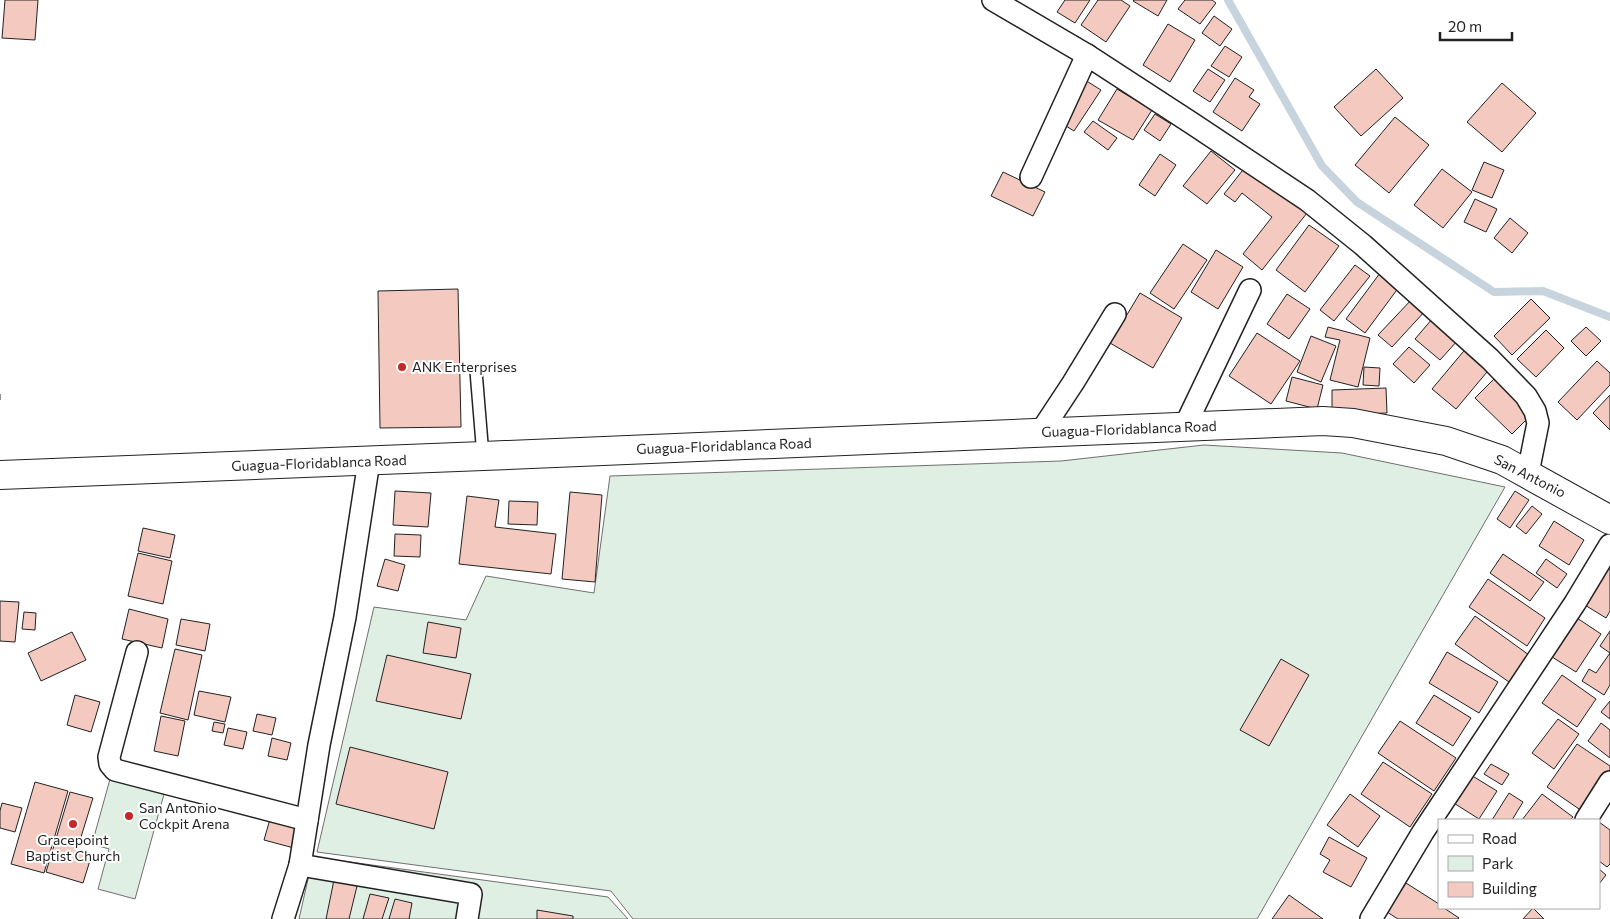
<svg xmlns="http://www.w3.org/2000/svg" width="1610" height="919" font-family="Commissioner,sans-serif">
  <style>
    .green { fill: #e0efe3; stroke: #6f6f6f }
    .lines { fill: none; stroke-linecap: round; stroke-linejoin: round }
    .stream { stroke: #c7d3dd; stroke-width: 8 }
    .building { fill: #f3c9c0; stroke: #222 }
    .service-casing { stroke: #222; stroke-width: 14 }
    .minor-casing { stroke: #222; stroke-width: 24 }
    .secondary-casing { stroke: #222; stroke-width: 30 }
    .service { stroke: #fff; stroke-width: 11 }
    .minor { stroke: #fff; stroke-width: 21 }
    .secondary { stroke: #fff; stroke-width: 28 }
    .fence { stroke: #222; stroke-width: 1; stroke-dasharray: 6 2.5; stroke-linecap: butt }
    .poi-dot { fill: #c62828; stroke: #fff; stroke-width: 2 }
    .labels { text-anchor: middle; stroke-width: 4; stroke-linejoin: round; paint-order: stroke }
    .poi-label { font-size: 14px; fill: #222; stroke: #fff; text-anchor: start }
    .street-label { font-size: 14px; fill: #222; stroke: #fff }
  </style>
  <rect width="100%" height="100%" fill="#fff"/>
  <g class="green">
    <path d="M1204,445L1342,453L1505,487L1257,919H633L611,891L317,852L374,607L466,620L486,576L594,593L610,476L1061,461Z"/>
    <path d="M112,772L166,787L135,899L98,889L109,849L92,844Z"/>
    <path d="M313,857L608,897L628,919H299Z"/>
  </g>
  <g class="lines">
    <path class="stream" d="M1228,0L1322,166L1357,202L1494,292L1543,291L1610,317"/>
  </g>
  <g class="building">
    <path d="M5,0H38L35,40L2,38Z"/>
    <path d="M1065,0H1090L1075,23L1057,12Z"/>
    <path d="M1098,0H1121L1130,6L1106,42L1081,25Z"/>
    <path d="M1134,0H1167L1158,16L1133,1Z"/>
    <path d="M1185,0H1212L1216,3L1200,24L1178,9Z"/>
    <path d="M1214,16L1232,29L1220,46L1202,33Z"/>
    <path d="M1168,24L1195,40L1170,82L1143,65Z"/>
    <path d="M1225,46L1242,57L1229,77L1211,66Z"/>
    <path d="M1208,69L1225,80L1210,102L1193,91Z"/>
    <path d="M1376,69L1403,98L1361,136L1334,107Z"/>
    <path d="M1235,78L1254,90L1249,97L1260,104L1242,131L1213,112Z"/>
    <path d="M1085,80L1101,90L1074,131L1058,121Z"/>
    <path d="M1502,83L1536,113L1502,152L1467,122Z"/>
    <path d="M1117,89L1152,110L1133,140L1098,120Z"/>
    <path d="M1155,114L1171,124L1160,141L1144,130Z"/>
    <path d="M1395,117L1429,145L1389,193L1355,165Z"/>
    <path d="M1093,121L1117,138L1108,150L1084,132Z"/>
    <path d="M1211,151L1235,170L1207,204L1183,186Z"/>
    <path d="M1160,154L1176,165L1155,196L1139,185Z"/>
    <path d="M1484,162L1504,170L1492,198L1472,190Z"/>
    <path d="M1246,166L1307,213L1262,270L1243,254L1272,217L1242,193L1235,202L1224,194Z"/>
    <path d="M1442,169L1472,192L1443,228L1414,205Z"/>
    <path d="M1003,172L1045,192L1033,216L991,196Z"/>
    <path d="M1475,199L1497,209L1486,232L1464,222Z"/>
    <path d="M1510,218L1528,233L1512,253L1494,238Z"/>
    <path d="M1309,225L1339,246L1305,292L1276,270Z"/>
    <path d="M1183,244L1207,260L1174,309L1150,293Z"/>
    <path d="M1216,250L1243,267L1218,309L1191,292Z"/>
    <path d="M1355,265L1370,276L1334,321L1320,310Z"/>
    <path d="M1380,273L1399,287L1365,333L1346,319Z"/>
    <path d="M458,289L461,427L380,428L378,291Z"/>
    <path d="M1140,293L1182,318L1153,368L1110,343Z"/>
    <path d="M1287,294L1310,309L1289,339L1267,324Z"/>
    <path d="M1413,298L1426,310L1392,347L1378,335Z"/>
    <path d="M1531,299L1550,318L1512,355L1494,336Z"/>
    <path d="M1433,318L1458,340L1440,360L1415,339Z"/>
    <path d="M1328,327L1370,338L1358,387L1330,380L1340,340L1325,337Z"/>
    <path d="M1586,327L1601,341L1586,356L1571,341Z"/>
    <path d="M1546,330L1564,348L1536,377L1517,359Z"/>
    <path d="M1257,333L1300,361L1271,404L1229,376Z"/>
    <path d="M1311,336L1336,346L1321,382L1297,372Z"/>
    <path d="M1468,346L1492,366L1456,409L1432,389Z"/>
    <path d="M1409,347L1430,365L1414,383L1393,364Z"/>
    <path d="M1597,361L1610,373V385L1577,420L1558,402Z"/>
    <path d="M1364,367L1380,368L1379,386L1363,385Z"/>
    <path d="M1497,376L1534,412L1512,434L1475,398Z"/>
    <path d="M1292,377L1323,385L1317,409L1286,401Z"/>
    <path d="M1386,388L1387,413L1332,415V390Z"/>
    <path d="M1610,395V430L1593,413Z"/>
    <path d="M395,491L431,493L428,527L393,525Z"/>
    <path d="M1515,491L1529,500L1510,528L1497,519Z"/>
    <path d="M570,492L602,495L595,582L562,579Z"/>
    <path d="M467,496L499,500L495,527L556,534L551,574L459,564Z"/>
    <path d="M509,501L538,502L537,525L508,524Z"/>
    <path d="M1532,506L1542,514L1526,534L1516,526Z"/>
    <path d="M1554,521L1584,540L1569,565L1539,546Z"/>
    <path d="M143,528L175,535L170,558L138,551Z"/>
    <path d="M395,534L421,535L420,557L394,556Z"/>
    <path d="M138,553L172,561L163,604L128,596Z"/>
    <path d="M1503,554L1544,582L1530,601L1490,573Z"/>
    <path d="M1610,556V611L1606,618L1580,602Z"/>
    <path d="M385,559L405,565L398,591L377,586Z"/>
    <path d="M1546,559L1567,574L1557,588L1536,573Z"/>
    <path d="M1488,579L1545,618L1527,646L1469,607Z"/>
    <path d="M0,601L19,602L15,642L0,641Z"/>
    <path d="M129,609L168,619L162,648L122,639Z"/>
    <path d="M24,612L36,613L35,630L22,629Z"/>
    <path d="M1475,616L1529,655L1509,682L1455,644Z"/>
    <path d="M1574,616L1601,634L1576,672L1549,655Z"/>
    <path d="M181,619L210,624L205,651L176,645Z"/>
    <path d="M428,622L461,628L456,658L423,653Z"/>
    <path d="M1610,631V685L1604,695L1582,681L1589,669L1596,673L1610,653L1600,646Z"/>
    <path d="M72,632L86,660L41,681L28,653Z"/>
    <path d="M175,649L202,655L188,720L160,713Z"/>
    <path d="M1447,652L1498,682L1479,713L1429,683Z"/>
    <path d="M387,655L471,674L461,719L376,701Z"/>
    <path d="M1281,659L1309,675L1269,746L1240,730Z"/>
    <path d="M1562,675L1596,699L1577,727L1542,703Z"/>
    <path d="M199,691L231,697L225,722L194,715Z"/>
    <path d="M75,695L100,702L91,732L67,725Z"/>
    <path d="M1434,695L1471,718L1453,746L1416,723Z"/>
    <path d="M1610,701V719L1601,712Z"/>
    <path d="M257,714L276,718L272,735L253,731Z"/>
    <path d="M161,716L185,721L178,756L154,751Z"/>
    <path d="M1558,719L1579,734L1554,769L1532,753Z"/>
    <path d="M1400,721L1456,758L1434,791L1378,753Z"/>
    <path d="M214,722L225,724L223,733L212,731Z"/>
    <path d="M1601,723L1610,730V758L1588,741Z"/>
    <path d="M228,728L247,732L243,749L224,745Z"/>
    <path d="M272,738L291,743L287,760L268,756Z"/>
    <path d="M1577,744L1610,766V771L1582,811L1547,787Z"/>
    <path d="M350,747L448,772L434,829L336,804Z"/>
    <path d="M1383,762L1432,794L1410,827L1361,794Z"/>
    <path d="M1491,764L1509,774L1502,785L1484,774Z"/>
    <path d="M1466,772L1497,791L1479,819L1449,800Z"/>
    <path d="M35,782L68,791L44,873L11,864Z"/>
    <path d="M70,792L93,798L77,850L92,854L83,883L46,872Z"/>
    <path d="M1509,793L1523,802L1512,820H1492Z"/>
    <path d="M1350,794L1380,816L1358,847L1327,825Z"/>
    <path d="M1542,794L1573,817L1570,820H1522Z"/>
    <path d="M2,803L22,808L15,832L0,828V811Z"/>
    <path d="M270,819L299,827L294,848L264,840Z"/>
    <path d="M1599,822L1610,830V864L1607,867L1599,861Z"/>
    <path d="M1329,837L1367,858L1351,887L1323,872L1330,860L1320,854Z"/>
    <path d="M1599,869L1606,875L1599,884Z"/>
    <path d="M334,880L357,886L349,919H326Z"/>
    <path d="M1406,883L1439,904V908H1444L1459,918L1458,919H1398L1387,912Z"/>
    <path d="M370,894L389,898L382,919H363Z"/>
    <path d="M1289,895L1323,919H1272Z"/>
    <path d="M395,899L412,903L409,919H389Z"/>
    <path d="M1533,908L1544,919H1523Z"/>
    <path d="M537,910L573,916V919H537Z"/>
  </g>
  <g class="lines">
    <g class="service-casing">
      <path id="service" d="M476,371L483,456"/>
    </g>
    <g class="minor-casing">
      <g id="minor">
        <path d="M993,0L1087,55L1193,124L1307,200L1363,245L1490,359L1526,396L1535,411L1538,423L1528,473"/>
        <path d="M1031,177L1087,55"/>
        <path d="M1184,428L1250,290"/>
        <path d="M1040,433L1073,383L1115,314"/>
        <path d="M137,652L109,757L110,764L115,770L307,820"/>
        <path d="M1586,820L1610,782"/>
        <path d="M300,865L471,894L467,919"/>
        <path d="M283,919L300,865L319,745L345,617L369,461"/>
        <path d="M1371,919L1423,832L1575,603L1610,545"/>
      </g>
    </g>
    <g class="secondary-casing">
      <path id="secondary" d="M0,475L483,456L1323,421L1353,423L1446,441L1502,460L1610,520"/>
    </g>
    <use href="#service" class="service"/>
    <use href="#minor" class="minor"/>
    <use href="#secondary" class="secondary"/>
    <path class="fence" d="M0,394V402"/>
  </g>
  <g class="poi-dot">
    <circle cx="402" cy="367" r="5"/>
    <circle cx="129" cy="816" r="5"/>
    <circle cx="73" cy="824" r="5"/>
  </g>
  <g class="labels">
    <g class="poi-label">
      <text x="412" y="372">ANK Enterprises</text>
      <text x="139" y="813">San Antonio<tspan x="139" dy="16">Cockpit Arena</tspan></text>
      <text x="73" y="845" text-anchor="middle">Gracepoint<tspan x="73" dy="16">Baptist Church</tspan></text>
    </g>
    <g class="street-label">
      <text transform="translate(1129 429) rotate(-2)" y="5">Guagua-Floridablanca Road</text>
      <text transform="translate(724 446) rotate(-2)" y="5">Guagua-Floridablanca Road</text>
      <text transform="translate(319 463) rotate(-2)" y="5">Guagua-Floridablanca Road</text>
      <text transform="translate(1530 476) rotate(27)" y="5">San Antonio</text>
    </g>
  </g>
  <rect x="1438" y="819" width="162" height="90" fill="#ffffff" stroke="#a7a7a7"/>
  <rect x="1448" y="835" width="25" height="8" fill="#ffffff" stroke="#a7a7a7"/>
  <text x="1482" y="844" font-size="15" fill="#222222">Road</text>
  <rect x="1448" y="856" width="25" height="15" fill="#e0efe3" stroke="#a7a7a7"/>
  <text x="1482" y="869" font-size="15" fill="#222222">Park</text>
  <rect x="1448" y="882" width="25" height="15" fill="#f3c9c0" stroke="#a7a7a7"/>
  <text x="1482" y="894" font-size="15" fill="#222222">Building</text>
  <path d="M1440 32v8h72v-8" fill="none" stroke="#222222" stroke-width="2.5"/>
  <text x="1448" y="32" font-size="15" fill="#222222" stroke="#ffffff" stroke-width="4" paint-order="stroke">20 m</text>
</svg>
